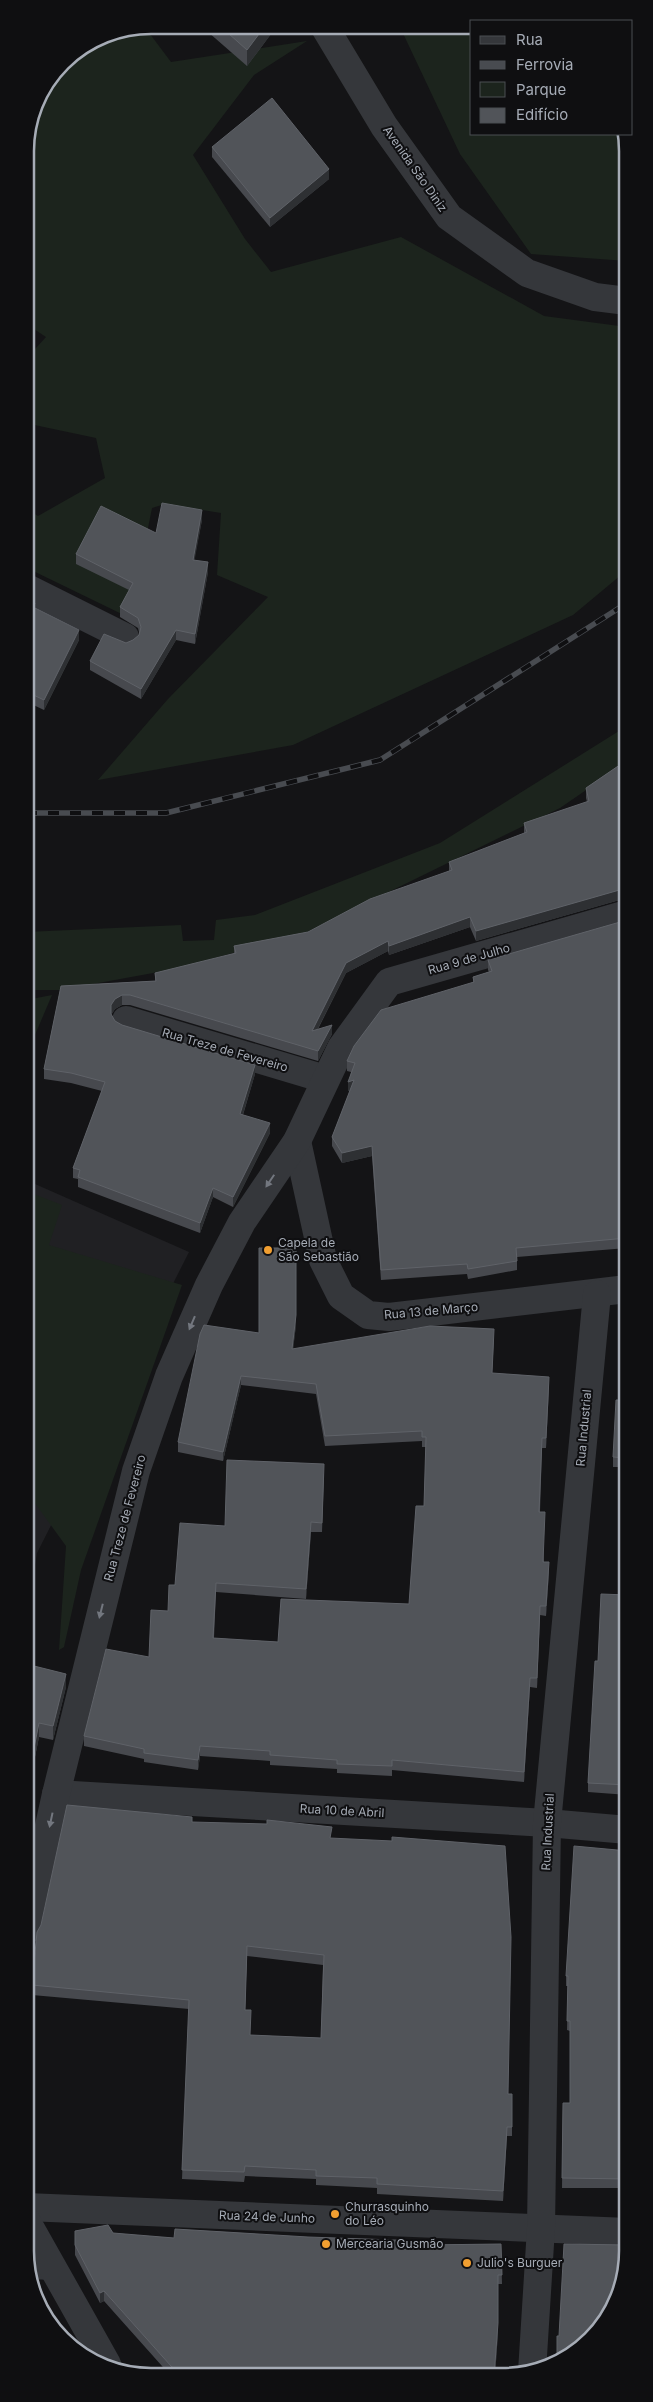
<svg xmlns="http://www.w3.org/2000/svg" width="653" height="2402" font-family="Inter,sans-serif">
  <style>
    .built { fill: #202023 }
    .green { fill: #1c241d }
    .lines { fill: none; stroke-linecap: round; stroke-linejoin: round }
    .service { stroke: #35373b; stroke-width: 18 }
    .minor { stroke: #35373b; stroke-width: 28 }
    .tertiary { stroke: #35373b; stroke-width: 28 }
    .rail-casing { stroke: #484b50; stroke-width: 5.5 }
    .rail { stroke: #0f0f11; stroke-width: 4; stroke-dasharray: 11; stroke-linecap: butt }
    .wall { fill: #47494e; fill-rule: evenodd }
    .shaded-wall { fill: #2e3033 }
    .building { fill: #515459; stroke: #5f6268; fill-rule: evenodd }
    .oneway { fill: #73777f }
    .poi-dot { fill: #f19f31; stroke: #0f0f11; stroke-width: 2 }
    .labels { text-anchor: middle; stroke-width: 4; stroke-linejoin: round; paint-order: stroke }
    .street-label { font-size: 12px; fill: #a6acb6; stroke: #0f0f11 }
    .poi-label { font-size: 12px; fill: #a6acb6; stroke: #0f0f11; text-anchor: start }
    .rim { fill: none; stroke: #a6acb6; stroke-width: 2.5 }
  </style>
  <rect width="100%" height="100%" fill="#141416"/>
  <path class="built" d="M26,1180L189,1252L37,1553L26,1622Z"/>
  <g class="green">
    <path d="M144,26L171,62L307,41L254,75L193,155L245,239L271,272L401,237L544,316L627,327V570L573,615L293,745L98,780L168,699L268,597L217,575L221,513L165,504L152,508L130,618L25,567V508L38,516L105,478L96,438L25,423V360L46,337L25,323V143L31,118L52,88L49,80L62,62L103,34Z"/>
    <path d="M400,27H472V134H627V261L531,254L460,154Z"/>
    <path d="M627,726V762L560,808L305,933L175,969L60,990H26V932L181,925L183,941L214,940L216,920L255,915L440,843Z"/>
    <path d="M52,995L26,1056V1000Z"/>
    <path d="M26,1191L62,1205L49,1245L182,1285L81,1570L64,1647L59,1650L66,1546L26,1491Z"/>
  </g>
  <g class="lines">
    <path class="service" d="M27,2270L54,2271"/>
    <g class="minor">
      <path d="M25,587L125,637"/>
      <path d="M126,1020L325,1079"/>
      <path d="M297,1141L323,1260L341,1296L368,1315L389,1317L627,1289"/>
      <path d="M56,1794L547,1823L628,1830"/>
      <path d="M26,1931L56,1794L136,1471L169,1376L209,1285L242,1222L297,1141L341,1048L389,982L627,914"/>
      <path d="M26,2207L628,2232"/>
      <path d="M532,2372L541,2228L547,1823L597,1294"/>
    </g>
    <g class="tertiary">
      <path d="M324,26L384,126L449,217L527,273L595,297L627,301"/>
      <path d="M26,2220L107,2364"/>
    </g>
    <g class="rail-casing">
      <path id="rail" d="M26,813H166L380,760L627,603"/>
    </g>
    <use href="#rail" class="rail"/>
  </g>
  <g class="wall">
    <path d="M200,25L277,26L247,66Z"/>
    <path d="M212,147L329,179L270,227L212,157Z"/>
    <path d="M202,520L194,560L208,572L195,644L176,640L141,699L90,670V661L126,643L133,640L139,635V632L138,628L120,617V607L129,590L76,564V554L156,533Z"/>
    <path d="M25,599L35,608L79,640L44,710L25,701Z"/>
    <path d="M627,760V899H623L476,941L470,927L389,955L388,951L346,973L318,1029L332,1034L318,1061L130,1005H122L115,1009L111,1015L115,1021L122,1025L255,1074L243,1115L270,1133L233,1207L213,1197L200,1233L78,1187V1179L73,1178V1168L102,1091L71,1083L44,1079V1069L61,986L155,981V973L234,954V946L308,932L449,871V862L524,834V823L587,802L586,798V788Z"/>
    <path d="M627,920V1248L517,1257V1270L468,1279L467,1274L381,1280L372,1156L342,1163L332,1146V1137L350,1091H348L351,1072L347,1071V1061L473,982V977L489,972L488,970V960Z"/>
    <path d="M627,1316V1467H613V1457L623,1370Z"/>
    <path d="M296,1325L293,1349L494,1339L492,1373L549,1387L546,1448H542L540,1512L544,1562L549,1572L546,1616L540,1615L537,1688L530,1687L524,1782L392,1770V1776L337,1773V1769L270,1765V1761L200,1756L198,1770L144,1762V1759L84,1746V1736L149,1657L168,1611L175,1585L225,1526L324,1474L322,1532H311L306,1599L216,1592L214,1638L278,1642L409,1604L424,1506L426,1447H422V1441L325,1446L316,1394L241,1385L223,1461L178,1452V1442L259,1333Z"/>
    <path d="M627,1595L628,1795L588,1792V1783L598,1661Z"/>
    <path d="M26,1664L66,1687L53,1740L39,1737L29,1787L26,1786Z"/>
    <path d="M192,1822L331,1838L508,2094H512V2136H507L503,2201L377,2194V2188L316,2185V2179L245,2176L244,2182L182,2179L189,2009L32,1995V1985ZM247,1956L323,1965L321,2038L250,2035L245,2010Z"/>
    <path d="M628,1851V2188H562L563,2103H570V2031L567,2030L568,1986H566V1976Z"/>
    <path d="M75,2231L174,2238L422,2245L501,2244L502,2284H498V2333L495,2376L170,2375L104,2301L100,2303L75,2255Z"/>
  </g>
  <g class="shaded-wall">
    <path d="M265,26H277L247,66V50Z"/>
    <path d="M329,169V179L270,227V218Z"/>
    <path d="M202,510V520L193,569V560Z"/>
    <path d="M208,562V572L195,644V634Z"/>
    <path d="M79,630V640L44,710V700Z"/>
    <path d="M176,630V640L141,699V689Z"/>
    <path d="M623,889V899L476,941V931Z"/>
    <path d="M470,917V927L389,955V946Z"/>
    <path d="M388,941V951L346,973L312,1040V1031L346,963Z"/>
    <path d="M122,995V1005L115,1009L111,1015V1005L115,999Z"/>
    <path d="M332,1025V1034L318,1061V1051Z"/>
    <path d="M255,1065V1074L240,1124V1114Z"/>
    <path d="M354,1080V1090L348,1091V1082Z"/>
    <path d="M270,1123V1133L233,1207V1197Z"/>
    <path d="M372,1146V1156L342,1163V1153Z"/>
    <path d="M213,1188V1197L200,1233V1223Z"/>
    <path d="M296,1248V1325L292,1359V1349Z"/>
    <path d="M241,1376V1385L223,1461V1452Z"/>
    <path d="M549,1377V1387L546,1448V1438Z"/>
    <path d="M311,1522V1532L306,1599V1589Z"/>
    <path d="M549,1562V1572L546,1616V1606Z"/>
    <path d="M540,1606V1615L537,1688V1678Z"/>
    <path d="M66,1674V1687L53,1740V1726Z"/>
    <path d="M530,1678V1687L524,1782V1772Z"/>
    <path d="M39,1723V1737L29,1787V1773Z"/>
    <path d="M200,1746V1756L198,1770V1760Z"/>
    <path d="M507,2127V2136L503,2201V2191Z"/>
    <path d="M498,2275V2333L495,2376H494Z"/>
    <path d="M104,2291V2301L100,2303V2293Z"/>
  </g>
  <g class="building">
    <path d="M219,25L265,26L247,50Z"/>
    <path d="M272,98L329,169L270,218L212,147Z"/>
    <path d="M162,503L202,510L193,560L208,562L195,634L176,630L141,689L90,661L104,634L126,643L133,640L139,635L141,627L138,618L120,607L133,583L76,554L101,506L156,533Z"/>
    <path d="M25,599L35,603L33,607L79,630L44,700L25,691Z"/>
    <path d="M627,760V889H623L476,931L470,917L389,946L388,941L346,963L312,1031L332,1025L318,1051L130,995H122L115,999L111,1005V1014L115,1021L122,1025L255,1065L240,1114L270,1123L233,1197L213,1188L200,1223L78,1177L80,1170L73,1168L105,1082L71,1073L44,1069L61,986L156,981L155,973L236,953L234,946L308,932L370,899L452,870L449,862L527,832L524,823L589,801L586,788Z"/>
    <path d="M627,920V1238L516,1248L517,1261L468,1269L467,1264L381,1270L372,1146L342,1153L332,1137L354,1080L348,1082L355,1063L347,1061L354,1046L381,1010L474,982L473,977L492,971L488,960Z"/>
    <path d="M259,1248H296V1315L292,1349L430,1326L494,1329L492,1373L549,1377L546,1438H542L539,1512H545L543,1562H549L546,1606H540L537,1678H530L524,1772L392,1760V1766L337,1764V1760L270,1755V1751L200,1746L198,1760L144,1753V1749L84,1736L106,1649L149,1657L151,1610L168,1611L169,1585H175L180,1523L225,1526L227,1460L324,1464L322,1523L311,1522L306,1589L216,1583L213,1638L278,1642L281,1599L409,1604L416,1506H424L426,1437H422V1431L325,1436L316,1384L241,1376L223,1452L178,1442L200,1334L204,1325L259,1333Z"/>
    <path d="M624,1316H627V1458L613,1457L616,1400H620L621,1370H623Z"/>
    <path d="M601,1594L627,1595L628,1785L588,1783L595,1661H598Z"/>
    <path d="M26,1664L66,1674L53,1726L39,1723L29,1773H26Z"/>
    <path d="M67,1805L192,1817V1822L267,1824V1820L332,1827L330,1838L392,1841V1837L505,1846L511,1937L508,2094H512V2127H507L503,2191L377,2184V2178L316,2176V2170L245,2166L244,2172L182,2170L189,2000L32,1985L37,1932L41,1925ZM247,1946L324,1955L321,2038L250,2035L251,2010H245Z"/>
    <path d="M574,1846L628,1851V2179L562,2178L563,2103H570V2021H567L568,1976H566Z"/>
    <path d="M108,2225L113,2233L174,2238L175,2229L308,2237L422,2241V2245L501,2244L502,2275H498V2323L494,2376L182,2375L171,2366L104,2291L100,2293L75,2245V2231Z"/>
    <path d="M564,2244L628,2245V2259L618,2300L597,2334L557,2364V2336H559Z"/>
  </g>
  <defs><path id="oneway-solid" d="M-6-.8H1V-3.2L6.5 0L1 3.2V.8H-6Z" transform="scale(1.25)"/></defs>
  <g class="oneway">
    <use href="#oneway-solid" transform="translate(270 1181) rotate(124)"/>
    <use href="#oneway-solid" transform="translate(192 1323) rotate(113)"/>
    <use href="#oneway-solid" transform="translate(101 1611) rotate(104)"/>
    <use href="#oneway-solid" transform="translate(51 1820) rotate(102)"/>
  </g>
  <g class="poi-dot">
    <circle cx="268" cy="1250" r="5"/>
    <circle cx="335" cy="2214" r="5"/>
    <circle cx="326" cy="2244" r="5"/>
    <circle cx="467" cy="2263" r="5"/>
  </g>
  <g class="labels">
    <g class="street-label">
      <text transform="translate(415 169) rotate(55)" y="4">Avenida São Diniz</text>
      <text transform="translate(469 959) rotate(-16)" y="4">Rua 9 de Julho</text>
      <text transform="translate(225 1050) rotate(16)" y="4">Rua Treze de Fevereiro</text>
      <text transform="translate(431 1311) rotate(-5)" y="4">Rua 13 de Março</text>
      <text transform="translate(584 1428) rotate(-85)" y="4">Rua Industrial</text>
      <text transform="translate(125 1518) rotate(-75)" y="4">Rua Treze de Fevereiro</text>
      <text transform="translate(342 1811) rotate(3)" y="4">Rua 10 de Abril</text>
      <text transform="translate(548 1832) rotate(-87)" y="4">Rua Industrial</text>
      <text transform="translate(267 2217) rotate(2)" y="4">Rua 24 de Junho</text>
    </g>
    <g class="poi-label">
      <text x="278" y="1247">Capela de<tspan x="278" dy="14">São Sebastião</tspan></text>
      <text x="345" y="2211">Churrasquinho<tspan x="345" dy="14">do Léo</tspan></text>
      <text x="336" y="2248">Mercearia Gusmão</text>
      <text x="477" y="2267">Julio's Burguer</text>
    </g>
  </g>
  <path d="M0 0H653V2402H0ZM151 34H502A117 117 0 0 1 619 151V2251A117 117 0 0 1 502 2368H151A117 117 0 0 1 34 2251V151A117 117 0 0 1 151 34Z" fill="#0f0f11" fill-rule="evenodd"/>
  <path class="rim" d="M151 34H502A117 117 0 0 1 619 151V2251A117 117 0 0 1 502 2368H151A117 117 0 0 1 34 2251V151A117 117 0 0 1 151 34Z"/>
  <rect x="470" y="20" width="162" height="115" fill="#0f0f11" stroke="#4b4e53"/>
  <rect x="480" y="36" width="25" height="8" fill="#35373b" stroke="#4b4e53"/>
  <text x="516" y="45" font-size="15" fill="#a6acb6">Rua</text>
  <rect x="480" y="61" width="25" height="8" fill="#484b50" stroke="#4b4e53"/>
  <text x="516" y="70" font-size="15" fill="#a6acb6">Ferrovia</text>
  <rect x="480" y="82" width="25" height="15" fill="#1c241d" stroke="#4b4e53"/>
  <text x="516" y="95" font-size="15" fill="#a6acb6">Parque</text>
  <rect x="480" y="108" width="25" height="15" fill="#515459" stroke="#4b4e53"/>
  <text x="516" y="120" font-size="15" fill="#a6acb6">Edifício</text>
</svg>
